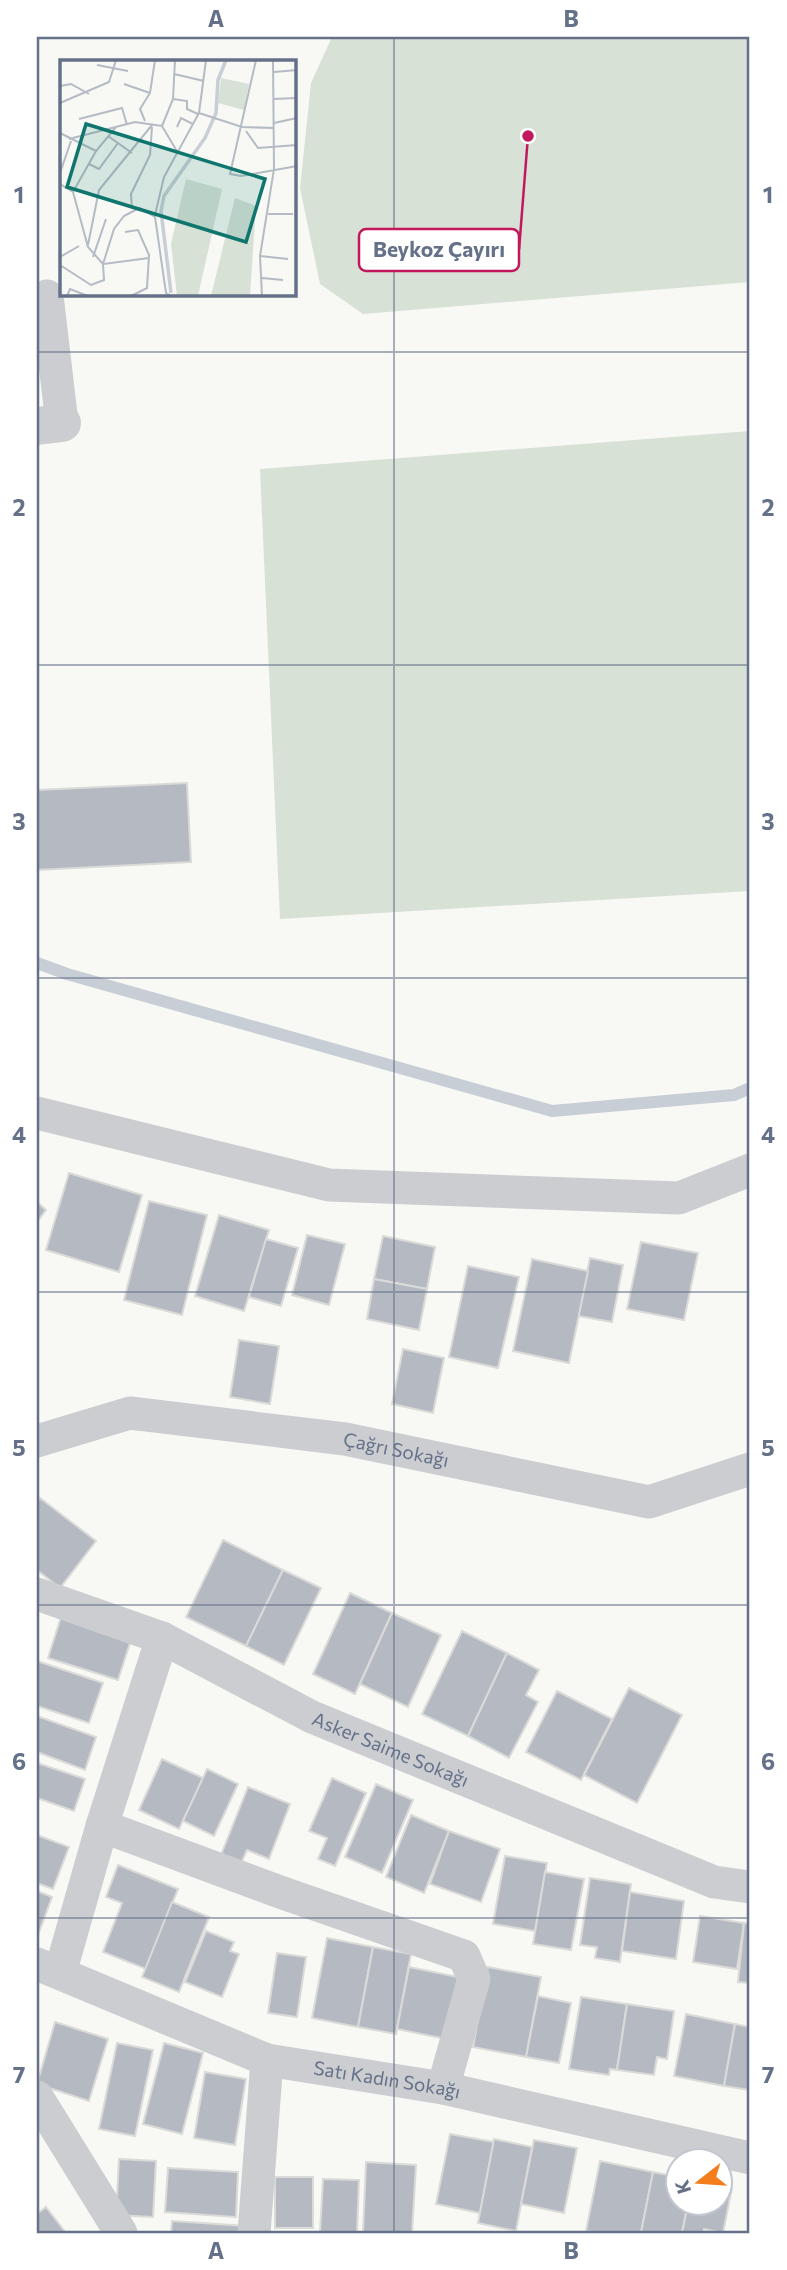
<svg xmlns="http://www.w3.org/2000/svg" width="787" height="2270" font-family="Commissioner,sans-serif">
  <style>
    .green { fill: #d8e1d6 }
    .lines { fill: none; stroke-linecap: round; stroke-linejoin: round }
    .stream { stroke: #c8ced6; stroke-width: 12 }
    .building { fill: #b5bac2; stroke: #dadad8; stroke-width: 2 }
    .minor { stroke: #cbcdd1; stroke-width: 33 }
    .tertiary { stroke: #cbcdd1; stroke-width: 38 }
    .grid { fill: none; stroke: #657189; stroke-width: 2; stroke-opacity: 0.55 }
    .labels { text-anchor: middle; stroke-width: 7; stroke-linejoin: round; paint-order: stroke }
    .street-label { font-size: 19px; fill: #657189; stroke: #fff }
    .inset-river { fill: none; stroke: #c8ced6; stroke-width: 3.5 }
    .inset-road { fill: none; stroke: #b4bbc4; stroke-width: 2 }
    .view { fill: #0f766e; fill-opacity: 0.15; stroke: #0f766e; stroke-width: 3.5 }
    .inset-edge { fill: none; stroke: #657189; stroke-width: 3.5 }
    .leader { fill: none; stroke: #c2185b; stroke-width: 2.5 }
    .callout-dot { fill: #c2185b; stroke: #fff; stroke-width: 2.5 }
    .callout { fill: #fff; stroke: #c2185b; stroke-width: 2.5 }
    .callout-label { font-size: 21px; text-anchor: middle; font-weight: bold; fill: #657189 }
    .neatline { fill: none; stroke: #657189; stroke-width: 2.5 }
    .grid-label { font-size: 23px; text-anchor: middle; font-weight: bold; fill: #657189 }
  </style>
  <rect width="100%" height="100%" fill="#f8f9f5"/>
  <g class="green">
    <path d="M332,37H750V282L363,314L320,284L300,188L311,83Z"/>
    <path d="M750,431V891L280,919L260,469Z"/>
  </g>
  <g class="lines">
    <path class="stream" d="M37,963L67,974L552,1111L734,1095L750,1088"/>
  </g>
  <g class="building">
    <path d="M187,783L191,862L37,870V790Z"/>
    <path d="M69,1173L142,1195L119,1272L46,1250Z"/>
    <path d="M149,1201L207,1215L182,1315L124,1300Z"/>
    <path d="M37,1202L46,1210L37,1222Z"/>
    <path d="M219,1215L269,1230L244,1311L195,1296Z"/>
    <path d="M307,1235L345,1244L329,1305L292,1295Z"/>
    <path d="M383,1236L435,1247L427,1289L374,1279Z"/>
    <path d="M266,1239L298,1248L281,1306L249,1297Z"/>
    <path d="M641,1242L698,1253L684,1320L627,1309Z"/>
    <path d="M590,1258L623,1265L612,1322L578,1316Z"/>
    <path d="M532,1259L588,1271L569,1363L513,1351Z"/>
    <path d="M468,1266L519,1277L498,1368L449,1357Z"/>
    <path d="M374,1279L427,1289L419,1330L367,1319Z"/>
    <path d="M239,1340L279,1346L270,1404L230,1397Z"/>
    <path d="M403,1349L444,1358L433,1413L392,1404Z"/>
    <path d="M40,1498L96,1541L60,1588L37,1570V1502Z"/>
    <path d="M223,1540L283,1570L246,1646L186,1617Z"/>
    <path d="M283,1570L321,1588L284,1665L246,1646Z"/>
    <path d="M350,1593L392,1613L355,1694L313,1674Z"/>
    <path d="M392,1613L441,1635L408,1707L360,1684Z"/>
    <path d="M61,1617L131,1640L118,1680L48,1658Z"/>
    <path d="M462,1631L507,1653L468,1736L422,1714Z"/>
    <path d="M507,1653L539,1670L526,1695L538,1702L509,1758L468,1736Z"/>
    <path d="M37,1661L103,1683L89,1723L37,1706Z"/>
    <path d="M629,1688L682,1715L637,1803L584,1775Z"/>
    <path d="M557,1691L612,1719L581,1780L526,1752Z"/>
    <path d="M37,1716L96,1737L85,1770L37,1752Z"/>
    <path d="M162,1759L203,1778L179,1829L139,1810Z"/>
    <path d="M37,1763L85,1779L74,1811L37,1798Z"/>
    <path d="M207,1769L238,1784L214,1836L183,1821Z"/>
    <path d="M332,1778L366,1793L335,1866L318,1859L327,1838L309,1831Z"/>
    <path d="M376,1784L413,1800L382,1873L345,1857Z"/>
    <path d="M248,1787L290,1804L269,1859L247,1850L239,1868L219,1860Z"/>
    <path d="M411,1815L449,1831L424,1893L386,1877Z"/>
    <path d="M449,1831L500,1849L481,1902L430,1884Z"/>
    <path d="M37,1835L69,1847L53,1889L37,1883Z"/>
    <path d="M505,1856L547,1863L535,1931L493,1924Z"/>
    <path d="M118,1865L178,1889L146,1969L103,1952L122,1903L106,1897Z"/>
    <path d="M545,1872L584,1879L571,1950L533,1944Z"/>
    <path d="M590,1878L631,1884L620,1962L595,1958L597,1947L580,1945Z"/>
    <path d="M37,1891L52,1897L37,1938Z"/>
    <path d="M630,1892L684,1901L676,1959L622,1951Z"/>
    <path d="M172,1902L209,1917L179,1992L142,1977Z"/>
    <path d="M700,1916L744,1923L737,1969L693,1962Z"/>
    <path d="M744,1923L750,1924V1983L738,1982Z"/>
    <path d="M206,1931L234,1942L230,1951L239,1954L222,1997L185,1982Z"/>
    <path d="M327,1938L373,1947L358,2027L312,2018Z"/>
    <path d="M373,1947L411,1954L396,2034L358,2027Z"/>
    <path d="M277,1953L306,1957L297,2017L268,2013Z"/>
    <path d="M409,1967L458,1977L446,2039L397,2029Z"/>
    <path d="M488,1967L541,1977L526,2057L473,2047Z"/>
    <path d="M538,1996L571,2003L559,2063L526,2057Z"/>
    <path d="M581,1997L627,2004L617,2070L610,2069L609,2075L569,2069Z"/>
    <path d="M627,2004L674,2011L667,2059L657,2057L654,2075L617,2070Z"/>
    <path d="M686,2014L735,2024L724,2086L674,2076Z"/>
    <path d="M55,2022L108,2039L89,2101L37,2084Z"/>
    <path d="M735,2024L750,2027V2090L724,2086Z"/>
    <path d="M117,2043L153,2050L135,2136L99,2129Z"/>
    <path d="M164,2043L203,2053L182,2134L143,2124Z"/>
    <path d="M205,2072L246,2079L235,2145L194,2138Z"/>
    <path d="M450,2134L494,2142L480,2213L436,2204Z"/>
    <path d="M494,2139L532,2147L516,2231L478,2223Z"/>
    <path d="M534,2140L577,2148L564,2213L521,2204Z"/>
    <path d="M119,2159L156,2161L153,2217L116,2215Z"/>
    <path d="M600,2161L653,2172L641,2233H598L586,2231Z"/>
    <path d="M366,2162L416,2165L412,2233H363Z"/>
    <path d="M168,2168L238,2172L236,2217L165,2212Z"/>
    <path d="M653,2172L678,2177V2204H688L682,2233H641Z"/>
    <rect x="275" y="2177" width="38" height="51"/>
    <path d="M323,2179L359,2180L357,2233L320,2232Z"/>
    <path d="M720,2185L732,2188L723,2233L704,2229L703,2233H682L688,2204H720Z"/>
    <path d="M46,2207L66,2233H37V2214Z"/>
    <path d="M172,2221L246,2226L245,2233H171Z"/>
  </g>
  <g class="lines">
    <g class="minor">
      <path d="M47,296L62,423"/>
      <path d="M37,1113L329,1185L679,1198L750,1170"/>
      <path id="s1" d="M37,1441L130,1413L345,1439L649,1502L750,1469"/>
      <path id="s2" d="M37,1594L162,1638L312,1717L714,1882L750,1887"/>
      <path d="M102,1826L280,1892L464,1956L474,1979L443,2088"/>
      <path id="s3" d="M37,1964L267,2060L443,2088L750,2158"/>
      <path d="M60,1973L102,1826L162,1638"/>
      <path d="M37,2097L121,2233"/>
      <path d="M254,2233L267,2060"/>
    </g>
    <path class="tertiary" d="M37,426L62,423"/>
  </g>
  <path class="grid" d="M394,37V2233M37,352H750M37,665H750M37,978H750M37,1292H750M37,1605H750M37,1918H750"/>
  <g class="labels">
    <g class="street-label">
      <text dy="7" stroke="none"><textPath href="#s1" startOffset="366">Çağrı Sokağı</textPath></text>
      <text dy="7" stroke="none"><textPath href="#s2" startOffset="387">Asker Saime Sokağı</textPath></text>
      <text dy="7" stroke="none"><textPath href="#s3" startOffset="371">Satı Kadın Sokağı</textPath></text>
    </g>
  </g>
  <g transform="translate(60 60)">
    <rect width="236" height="236" fill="#f8f9f5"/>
    <path d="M161,18L189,24L184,50L158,43ZM126,119L162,129L138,236H117L111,184ZM175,138L196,146L190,236H151Z" fill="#d8e1d6"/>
    <path class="inset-river" d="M111,233L101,151L104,136L145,78L156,53L158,20L166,0"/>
    <path class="inset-road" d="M37,5L68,11M214,12L237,10M114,14L144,21M64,24L90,33M0,26L11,24L29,34M113,39L127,41V49L138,54M213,39L237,38M0,43L49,22L56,0M139,53L182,67L214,68M19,59L62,48L67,65M85,61L80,49L90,33L95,0M214,63L237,58M102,66L113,39L115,0M102,66L118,93M117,67L121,58L133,64M186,71L198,88L237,85M0,73L36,91M48,76L72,93M9,79L75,62L102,66M29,104L39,109L58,83M0,113L11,81M181,116L170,114L196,0M181,116L237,106M0,124L13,132L28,187L43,204L54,169L64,156L79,148L95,157L106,233L111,236M13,132L36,91L56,67M72,149L71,134L90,95L92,67M208,154H233M95,155L104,117L139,53L146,0M65,172L78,170L89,195L87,228L71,236M28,185L39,130L92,65M200,196L228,199M0,197L19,186M33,197L46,159M0,205L31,225L44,220L43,204L89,198M202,218L223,220M7,236L10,229L28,236M202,236L200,196L214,109L213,0"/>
    <path class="view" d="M26,64L205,119L186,182L7,127Z"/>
    <rect width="236" height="236" class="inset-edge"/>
  </g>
  <path class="leader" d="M528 136L519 250"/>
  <circle class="callout-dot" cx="528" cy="136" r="7"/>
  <rect class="callout" x="359" y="229" width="160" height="42" rx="7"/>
  <g class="callout-label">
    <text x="439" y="257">Beykoz Çayırı</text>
  </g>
  <rect width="787" height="2270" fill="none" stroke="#ffffff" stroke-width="77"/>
  <g transform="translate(699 2182) rotate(253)"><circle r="33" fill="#ffffff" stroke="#c1c6d0" stroke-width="2"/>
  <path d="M0-5L12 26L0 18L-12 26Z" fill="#f37e1b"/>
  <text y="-10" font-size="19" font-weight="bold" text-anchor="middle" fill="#657189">K</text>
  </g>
  <rect x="38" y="38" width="710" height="2194" class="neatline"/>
  <g class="grid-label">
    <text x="216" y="27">A</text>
    <text x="571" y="27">B</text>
    <text x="19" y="203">1</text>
    <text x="768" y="203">1</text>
    <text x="19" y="516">2</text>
    <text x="768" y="516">2</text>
    <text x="19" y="830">3</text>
    <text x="768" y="830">3</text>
    <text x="19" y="1143">4</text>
    <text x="768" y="1143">4</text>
    <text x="19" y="1456">5</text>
    <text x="768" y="1456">5</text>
    <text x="19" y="1770">6</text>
    <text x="768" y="1770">6</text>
    <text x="19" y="2083">7</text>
    <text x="768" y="2083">7</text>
    <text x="216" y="2259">A</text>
    <text x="571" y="2259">B</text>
  </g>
</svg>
